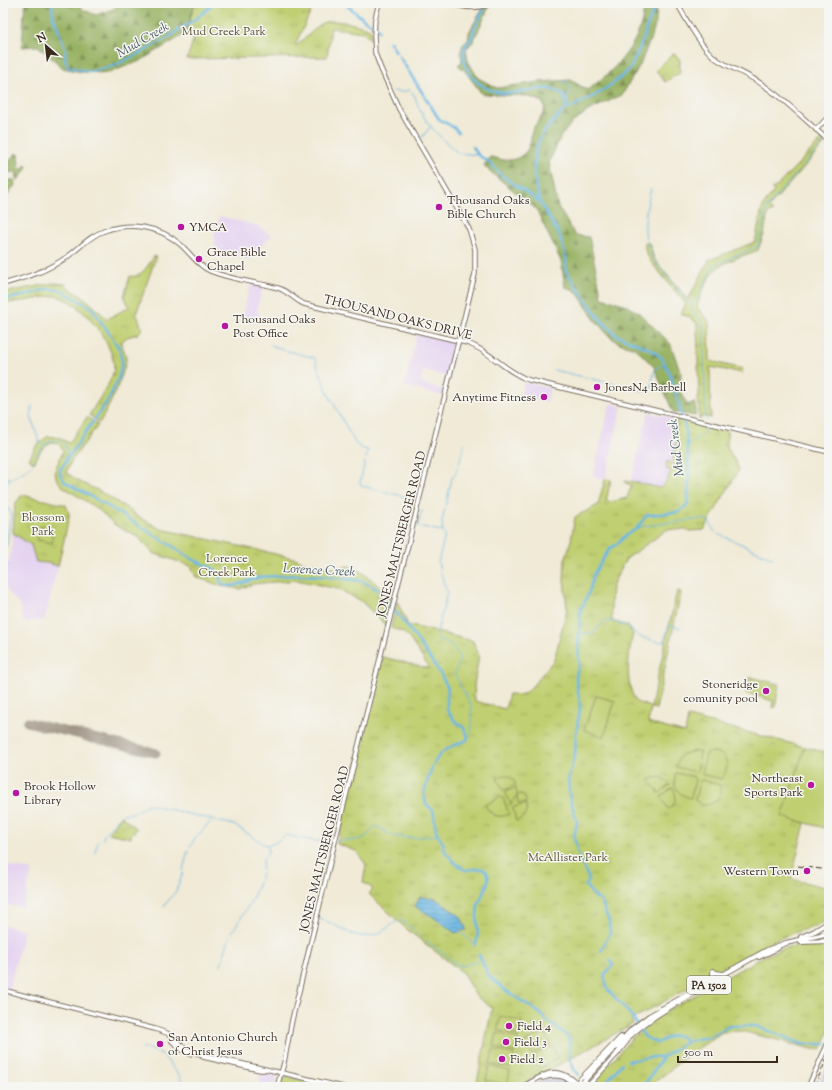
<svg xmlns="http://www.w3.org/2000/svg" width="832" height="1090" font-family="'Sorts Mill Goudy',serif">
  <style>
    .built { fill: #e5d3f1 }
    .industrial { fill: url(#industrial-grid) }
    .grass { fill: url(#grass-tufts); stroke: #7e7c48 }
    .forest { fill: url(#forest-firs); stroke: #6a6e40 }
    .garden { fill: #c0cf71; stroke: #7e7c48 }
    .water { fill: url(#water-rules); stroke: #527081 }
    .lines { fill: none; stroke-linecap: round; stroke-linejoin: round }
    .stream { stroke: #6ab7e4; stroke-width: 1 }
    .river { stroke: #6ab7e4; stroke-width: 2.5 }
    .taxiway { stroke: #968a7a; stroke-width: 3.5 }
    .runway { stroke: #968a7a; stroke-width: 9 }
    .major-casing { stroke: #7a6d5e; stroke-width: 5.5 }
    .highway-casing { stroke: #7a6d5e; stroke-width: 6 }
    .major { stroke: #fff; stroke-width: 3.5 }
    .highway { stroke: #fff; stroke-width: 4 }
    .rail { stroke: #3b2a1e; stroke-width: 1; stroke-dasharray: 6 3; stroke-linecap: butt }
    .highway-bridge-casing { stroke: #7a6d5e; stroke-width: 6; stroke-linecap: butt }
    .highway-bridge { stroke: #fff; stroke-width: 4 }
    .poi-dot { fill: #b5179e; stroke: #f6f6f2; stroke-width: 1.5 }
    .labels { text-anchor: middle; stroke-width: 3; stroke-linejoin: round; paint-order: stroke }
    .shield { fill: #f6f6f2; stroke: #73675e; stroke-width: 1 }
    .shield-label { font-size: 11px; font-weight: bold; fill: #3b2a1e }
    .park-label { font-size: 12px; fill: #5c5333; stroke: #f6f6f2 }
    .poi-label { font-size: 12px; fill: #3b2a1e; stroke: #f6f6f2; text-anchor: start }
    .street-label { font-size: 12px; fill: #3b2a1e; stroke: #f6f6f2 }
    .water-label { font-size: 13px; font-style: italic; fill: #4b5b63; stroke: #f6f6f2 }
  </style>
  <defs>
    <pattern id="industrial-grid" width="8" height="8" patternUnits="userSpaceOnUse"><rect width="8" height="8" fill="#c7c0d9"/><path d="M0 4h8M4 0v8" fill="none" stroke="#aca5ba"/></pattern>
    <pattern id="grass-tufts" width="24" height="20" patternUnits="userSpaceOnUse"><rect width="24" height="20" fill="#c0cf71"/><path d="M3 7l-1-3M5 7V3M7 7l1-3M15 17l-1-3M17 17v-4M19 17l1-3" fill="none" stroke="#a6b261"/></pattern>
    <pattern id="forest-firs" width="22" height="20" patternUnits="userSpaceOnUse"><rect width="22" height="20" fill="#98b263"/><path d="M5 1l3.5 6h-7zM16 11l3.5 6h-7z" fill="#7d9151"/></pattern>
    <pattern id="water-rules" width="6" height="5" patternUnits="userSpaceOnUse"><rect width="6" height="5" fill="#6ab7e4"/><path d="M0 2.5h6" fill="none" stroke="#5895b8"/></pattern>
  </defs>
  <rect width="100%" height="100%" fill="#f6f6f2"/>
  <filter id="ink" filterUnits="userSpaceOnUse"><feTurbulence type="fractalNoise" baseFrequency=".025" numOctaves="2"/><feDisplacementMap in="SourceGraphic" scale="8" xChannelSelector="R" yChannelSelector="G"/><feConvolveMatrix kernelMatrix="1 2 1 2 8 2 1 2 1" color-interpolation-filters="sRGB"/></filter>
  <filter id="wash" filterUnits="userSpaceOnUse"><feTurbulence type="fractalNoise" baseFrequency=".012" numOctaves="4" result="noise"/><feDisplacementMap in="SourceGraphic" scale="16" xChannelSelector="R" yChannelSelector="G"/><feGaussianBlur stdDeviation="0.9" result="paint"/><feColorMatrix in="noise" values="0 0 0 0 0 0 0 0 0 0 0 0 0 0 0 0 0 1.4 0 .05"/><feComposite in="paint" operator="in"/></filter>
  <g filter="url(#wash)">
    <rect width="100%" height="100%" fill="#f0ead6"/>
    <g class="built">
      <path d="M220,216L258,226L272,236L259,248L251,260L220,253L215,245L214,236L217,223Z"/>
      <path d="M251,283L263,287L257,309L260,316L258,324L241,320Z"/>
      <path d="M417,334L455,343L456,344L448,377L423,370L420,383L445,390L443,396L404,386Z"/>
      <path d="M524,382L550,388L547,402L521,397Z"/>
      <path d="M610,403L622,406L605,479L593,476Z"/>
      <path d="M648,412L676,419V440L672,466L669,476L660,488L631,481Z"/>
      <path d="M13,533L31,545L36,562L48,563L58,566L44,621L37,620L24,622L20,606L7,590L4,578L12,548Z"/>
      <path d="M3,865L32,870L23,908L3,904Z"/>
      <path d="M3,925L24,930L9,990L3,988Z"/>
      <path d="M262,1072L278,1076L274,1087H258Z"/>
    </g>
    <g class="industrial">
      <path d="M829,1060V1087H817Z"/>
      <path d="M555,1076L568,1082L569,1087H529L542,1079Z"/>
    </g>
    <g class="grass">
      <path d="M195,3H315L295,45H297L322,23C334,18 355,24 367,28L371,30V40L364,32L331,28L327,57L187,59L194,38L185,34Z"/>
      <path d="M674,53L680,60V73L665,82L656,70Z"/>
      <path d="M823,138L826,142L769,207L773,212H770C766,218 766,222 765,228C765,235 760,243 758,250C746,255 731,259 720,266C711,271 699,296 697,307L709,321L710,361L743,369L742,373L710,367L711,418L702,416L701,419L699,418V405L696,398H699L697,323L689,317L681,314L686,304L651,262L645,250V242L649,243L654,259L688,300L709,260L755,242L762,209L765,203L774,191L772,189L777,186Z"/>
      <path d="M154,256L156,257L136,314L138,317L142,329L138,334L127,337L121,342C122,347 125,352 126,357C127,369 107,412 99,423L89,415C96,403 114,380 114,367C114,343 79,298 54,296C51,296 46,297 42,298C29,300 16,303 3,303V293L53,283L65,284L67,287L86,299L107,319L129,307L124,296L130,276C141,279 149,264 154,256Z"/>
      <path d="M87,417L98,425L72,460L66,472C75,480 87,486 98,490L99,491L130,510L137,516L161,529L298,559L302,562L338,569L348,566L355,567L372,580L392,599L386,625L361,601L338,589L297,580L253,584L240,589L221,586L196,577L191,566L153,553L137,536L115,525L98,509L62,486L56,478L55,470L63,451C62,445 57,443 51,442L41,450L34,463L29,459L36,446L48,436L60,438L69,443Z"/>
      <path d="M676,419L728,431C727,437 726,443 728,449C731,456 737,462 739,470L720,502L704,530L689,531L683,529L678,530L668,529L626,559L612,586L611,600L612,621L628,626L633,634C629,650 626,674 631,690C632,694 634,698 636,702L651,707L677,591L681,592L656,709L651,708L648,723L685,733L688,717L805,747L783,817L805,823L791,879L829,888V918L814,928L813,926L775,940L760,948L631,1020L633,1024L518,1087H476L492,1008L476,996L462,972L409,931L369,894L373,889L363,882L366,866L365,863L356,851L337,844L383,657L430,669L409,638L403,632L391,628L397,601L408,625L473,641L479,655L474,685L475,701L505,709L509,694L520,695L528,691L554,660L567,609L564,580L565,560L571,540L575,517L598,505L605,479L611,480L606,501L610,502L627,498L631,487V485L625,483V481L630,482L631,481L660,488C666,483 669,477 671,469L667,470L666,462L669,461L672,466L676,440Z"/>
      <path d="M22,495L66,505L69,513V518L58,566L48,563L36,562L31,545L13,533L15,504Z"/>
      <path d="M750,677L779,684L775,708L772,707L773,701L746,693Z"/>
      <path d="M121,816L137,829L131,835V838L108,833Z"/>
      <path d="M823,943H829V1031L821,1050L813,1049L741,1031L722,1032L687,1056L655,1082L651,1087H589L632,1038L657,1017L670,1009L764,956L781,949L803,944Z"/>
    </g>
    <g class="forest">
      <path d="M26,3H77L84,10L96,15L113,9L121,3H195L185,34L140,61L108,73L82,72L63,68L38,46L22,47L24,12Z"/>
      <path d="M644,3H657L656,22L652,35L640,65L622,95L588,111L572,123L561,136L549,163L558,207L575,235L589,237L602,298L624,304L638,312L670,343L681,373L680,389L687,405L694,402L696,410L695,416L673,412L654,367L635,348L619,343L610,337L595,320L576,291L565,287L561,261L536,209L487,169L484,165L490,157C495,157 499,160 504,160C514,161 526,156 529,146C531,141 531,136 532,131C536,121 543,119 545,107L541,101L527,96L482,94L465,71L458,65L462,61C461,51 459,47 468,40L469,32L482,10V8L489,7L473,42L466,49L468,61L478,78L497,88L539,82L571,80L587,90C616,70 644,41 644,3Z"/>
      <path d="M15,153L20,155L18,158L20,170L26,165L27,168L17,181L16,178L17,172L5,173L3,171Z"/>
      <path d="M3,175L6,176L8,180H14L15,185L3,202Z"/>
    </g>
    <g class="garden">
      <path d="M41,525C50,527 54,534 52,543L37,540Z"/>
      <path d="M596,696L615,701L604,737L584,730Z"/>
      <path d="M805,747L829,753V829L782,817Z"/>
      <path d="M695,751L700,752L697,772H695L676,767L679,758L682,754Z"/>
      <path d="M712,752C728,752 731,768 721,779L704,775L702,772L706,754Z"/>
      <path d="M676,773L694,777L695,780L691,798C677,795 672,786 676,773Z"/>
      <path d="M505,775L512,778L516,784L505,790H503L497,778Z"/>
      <path d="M660,777L664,779L670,785L659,793L649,780L654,778Z"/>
      <path d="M702,780L720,785C723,798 715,805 702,805L695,800L699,782Z"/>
      <path d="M516,787L517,796L519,794C524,794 526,798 526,803H518L517,796L511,804L506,794V792Z"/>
      <path d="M673,788C677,796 677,805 668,809L661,796Z"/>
      <path d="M500,797L503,798L509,814C499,819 490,815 485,805Z"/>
      <path d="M526,804C528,812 525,818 516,821L513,809L514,807Z"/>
      <path d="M501,1016L522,1021L518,1035L497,1030Z"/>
      <path d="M544,1032L551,1044L532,1054L525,1042Z"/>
      <path d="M497,1033L518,1038L515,1052L494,1047Z"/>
      <path d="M552,1046L558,1058L539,1069L533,1056Z"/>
      <path d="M493,1050L514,1054L511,1068L490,1064Z"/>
      <path d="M489,1066L510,1071L507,1085L486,1080Z"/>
      <path d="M284,1076L333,1087H279L282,1077Z"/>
    </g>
    <path class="water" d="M420,897L436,899L460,916L465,925L466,930L455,933L438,920L415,906Z"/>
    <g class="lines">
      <g class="stream">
        <path d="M563,82H568L571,87L566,102"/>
        <path d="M394,91L402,92L410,90C418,98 416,104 421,112C429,127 444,141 457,152"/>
        <path d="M420,138L424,135L430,127"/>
        <path d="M459,153L478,155"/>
        <path d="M802,167L824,142"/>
        <path d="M646,239C643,223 647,205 651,189"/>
        <path d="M647,242L652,257L655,262L691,305"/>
        <path d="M699,293L714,265L758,246L767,207L800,169"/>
        <path d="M697,296L691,306L692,310L703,323L706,420"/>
        <path d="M271,345L284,350L315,358L318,368"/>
        <path d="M319,370L328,393L355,443L361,448L368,450L366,458"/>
        <path d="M554,370L647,392L650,390L655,369L665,364"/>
        <path d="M32,406L31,416L38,439L40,443L44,445"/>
        <path d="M686,446L703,434L707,426"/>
        <path d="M33,462C38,452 47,435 61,442C64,443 66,446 67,449C67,454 65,460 64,465"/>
        <path d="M365,462L360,483L362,486L418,500"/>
        <path d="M459,464L464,444"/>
        <path d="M3,479L10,478"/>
        <path d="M3,488C10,475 22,475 32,465"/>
        <path d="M446,505L452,478L455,474L458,467"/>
        <path d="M3,506V509"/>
        <path d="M422,510L418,526L441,531L443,532L445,536L438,562L440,570"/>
        <path d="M636,529L643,526L700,519L708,520L715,532"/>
        <path d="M443,532L442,521L445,508"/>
        <path d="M718,534L773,558"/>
        <path d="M3,552L7,544L11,513L9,509L3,508"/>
        <path d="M3,563L8,565"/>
        <path d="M441,573L447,594L437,632V639L451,644C460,657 462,658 455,672V675L468,700"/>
        <path d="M580,633H594L602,623L605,621H610L627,626L640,637L652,640"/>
        <path d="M666,634L669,625L680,628"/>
        <path d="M654,641L664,642L665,636"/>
        <path d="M468,737C474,729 472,723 471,714C471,708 473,708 469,702"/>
        <path d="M123,814C136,814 138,810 148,804L234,825L267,846L269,850L263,860L262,869"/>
        <path d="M103,839L105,833L120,816"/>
        <path d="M336,841C347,839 360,843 369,834C372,831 371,826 377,827C382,827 385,833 390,835C406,840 423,837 439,835"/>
        <path d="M190,846L195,839L213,819"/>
        <path d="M267,846L275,843L286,835L315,841H333"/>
        <path d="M95,852L98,841"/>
        <path d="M183,870L188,850"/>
        <path d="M164,906L176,891L183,873"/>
        <path d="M319,919C341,924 353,943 377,934C385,931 396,920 401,920L456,964L463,966L481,960"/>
        <path d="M232,932C244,913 257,894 262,873"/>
        <path d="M461,932L474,945"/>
        <path d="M221,965L230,936"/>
        <path d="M3,1005L8,993"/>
        <path d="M142,1048H145"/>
        <path d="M147,1048L163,1055L180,1077L183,1087"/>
        <path d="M31,1087L38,1081"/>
      </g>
      <g class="river">
        <path d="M52,3L53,16L66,51L65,60L68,67L90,72L116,65L144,51L167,38L197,18L214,3"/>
        <path d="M344,3L367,22L377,27L379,31"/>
        <path d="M485,8C481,15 476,23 474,30C473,33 473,36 471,39C469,42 465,44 464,49C461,76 486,95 512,93C525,93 538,86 551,89C555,90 559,93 563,94L566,102V108C559,116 551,123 545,131C529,152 533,179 540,202"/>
        <path d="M390,42L396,52"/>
        <path d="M399,56L439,119L453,127L458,132"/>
        <path d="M566,108L572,107L596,95L615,82L630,69L644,38L646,29L652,15L654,3"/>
        <path d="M473,147L478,155L489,162L502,176L533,197L541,204L559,234L566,257V270L573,282L599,318L616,335L650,349L661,357L665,364L671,377L686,431L689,475L688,504L679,512L647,515L636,529L626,535L616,545L610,548L593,575L590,589L583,606L580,609C581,626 577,645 579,661C580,666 577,671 576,676C576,686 580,697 580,707C580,715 577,721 577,729"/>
        <path d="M3,299L18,297L48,289L61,290L92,308L119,348L122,361L119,377L108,400L95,419"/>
        <path d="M93,421L60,470V474L65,482L106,505L194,560L214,569L217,572L222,584L228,586L237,585L260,577L300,575L320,576L363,581L385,594L389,606L396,612L416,638L440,673L448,688L447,695"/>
        <path d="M576,731L575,754L568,780L570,799L577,822L574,837L578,854L589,880L586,886L596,898L601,901L604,908L605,913L609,920L610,933L601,951"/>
        <path d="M424,794C425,788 427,782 429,776C437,751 444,749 467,740L468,737L464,728L455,721L447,710V696"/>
        <path d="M424,796L426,804L433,810L436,831L444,845L443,849L454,862L465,870C475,870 491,863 488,882L478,905L477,914L478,937L475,945"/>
        <path d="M479,955L489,976L505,990L541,1014L546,1020L565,1034L569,1039L570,1059L574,1070L579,1075"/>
        <path d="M607,988C605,973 600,979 613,965L610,961"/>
        <path d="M608,990L630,1014L645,1037L657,1043C671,1037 673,1030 688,1041"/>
        <path d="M628,1061C642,1060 648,1055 663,1057"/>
        <path d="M593,1083L598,1085L603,1086L622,1063"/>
        <path d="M643,1087L663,1057L688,1041L708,1037L730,1026H756L802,1044H829"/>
      </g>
      <path class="taxiway" d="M41,729L80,737C87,741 95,743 103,743V740"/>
      <path class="runway" d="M27,722L156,753"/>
    </g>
  </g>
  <g filter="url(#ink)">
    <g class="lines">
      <g class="major-casing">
        <g id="major">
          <path d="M451,3C465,9 479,9 493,3"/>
          <path d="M459,3L471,5L486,3"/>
          <path d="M677,3C687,21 701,48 718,60C734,70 752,76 766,87C789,103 808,123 829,141"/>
          <path d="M816,130L829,116"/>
          <path d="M3,284C26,278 47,271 67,257C80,248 89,236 104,231C130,222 160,226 181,245C191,254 198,266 210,271C232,280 256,282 278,288C288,291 295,300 304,304L467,343C491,351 505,372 529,380L829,452"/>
          <path d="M3,990L155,1029L167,1033L186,1049L196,1053L343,1087"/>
          <path d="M172,1041L181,1049L190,1054"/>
          <path d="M203,1057L260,1070H264"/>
          <path d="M543,1078C556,1073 566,1076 577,1086"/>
          <path d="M277,1087L284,1063L292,1020L345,800L475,274V249L469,229L399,109L381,69L375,53L374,36L375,19L379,3"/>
          <path d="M522,1087C549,1072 556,1064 582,1087"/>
          <path d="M587,1087L616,1055"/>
          <path d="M808,1087L829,1041"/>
        </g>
      </g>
      <g class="highway-casing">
        <g id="highway">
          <path d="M801,937L815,931L829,922"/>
          <path d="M801,942L829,941"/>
          <path d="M759,957L778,948"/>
          <path d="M710,981L713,976V971L716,973L723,974"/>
          <path d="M618,1048C643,1020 675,1004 707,986"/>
          <path d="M616,1055L627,1041"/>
          <path d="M585,1080L632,1029L649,1016L767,950L786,943L829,933"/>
          <path d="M580,1081L585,1086H588"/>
          <path d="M573,1087L621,1037"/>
        </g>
      </g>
      <use href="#major" class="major"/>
      <use href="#highway" class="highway"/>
      <g class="rail">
        <path d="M798,866L829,870"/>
        <path d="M814,1087L829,1054"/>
      </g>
      <g class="highway-bridge-casing">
        <path id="highway-bridge" d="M578,1087L585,1080"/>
      </g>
      <use href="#highway-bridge" class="highway-bridge"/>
    </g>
  </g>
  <g class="poi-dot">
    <circle cx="439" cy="207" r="4"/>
    <circle cx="181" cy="227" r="4"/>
    <circle cx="199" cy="259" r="4"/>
    <circle cx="225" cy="326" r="4"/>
    <circle cx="597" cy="387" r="4"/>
    <circle cx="544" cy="397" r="4"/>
    <circle cx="766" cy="691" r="4"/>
    <circle cx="811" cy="785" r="4"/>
    <circle cx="16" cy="793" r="4"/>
    <circle cx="807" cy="871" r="4"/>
    <circle cx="509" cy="1026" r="4"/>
    <circle cx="506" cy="1042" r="4"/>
    <circle cx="160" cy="1044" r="4"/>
    <circle cx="502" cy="1059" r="4"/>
  </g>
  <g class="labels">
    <rect class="shield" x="687" y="976" width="44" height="18" rx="3"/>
    <g class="shield-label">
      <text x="709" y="989">PA 1502</text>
    </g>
    <g class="park-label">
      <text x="224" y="35">Mud Creek Park</text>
      <text x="43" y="521">Blossom<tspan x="43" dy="14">Park</tspan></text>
      <text x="227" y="562">Lorence<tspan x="227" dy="14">Creek Park</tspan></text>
      <text x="568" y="861">McAllister Park</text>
    </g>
    <g class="poi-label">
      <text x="447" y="204">Thousand Oaks<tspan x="447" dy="14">Bible Church</tspan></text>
      <text x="189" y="231">YMCA</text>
      <text x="207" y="256">Grace Bible<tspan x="207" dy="14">Chapel</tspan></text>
      <text x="233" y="323">Thousand Oaks<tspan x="233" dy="14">Post Office</tspan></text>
      <text x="605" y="391">JonesN4 Barbell</text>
      <text x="536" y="401" text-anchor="end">Anytime Fitness</text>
      <text x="758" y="688" text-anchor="end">Stoneridge<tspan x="758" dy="14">comunity pool</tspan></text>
      <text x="803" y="782" text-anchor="end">Northeast<tspan x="803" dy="14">Sports Park</tspan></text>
      <text x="24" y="790">Brook Hollow<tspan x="24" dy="14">Library</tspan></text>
      <text x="799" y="875" text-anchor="end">Western Town</text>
      <text x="517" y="1030">Field 4</text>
      <text x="168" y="1041">San Antonio Church<tspan x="168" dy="14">of Christ Jesus</tspan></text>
      <text x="514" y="1046">Field 3</text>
      <text x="510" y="1063">Field 2</text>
    </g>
    <g class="street-label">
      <text transform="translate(398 317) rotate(14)" y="4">THOUSAND OAKS DRIVE</text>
      <text transform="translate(401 534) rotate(-76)" y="4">JONES MALTSBERGER ROAD</text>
      <text transform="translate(324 849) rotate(-76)" y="4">JONES MALTSBERGER ROAD</text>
    </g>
    <g class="water-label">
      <text transform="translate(142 39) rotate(-30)" y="5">Mud Creek</text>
      <text transform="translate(675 448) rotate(-97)" y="5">Mud Creek</text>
      <text transform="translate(319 569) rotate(3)" y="5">Lorence Creek</text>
    </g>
  </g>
  <rect width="832" height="1090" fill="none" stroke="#f6f6f2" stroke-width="16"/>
  <g transform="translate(46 46) rotate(332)" stroke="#f6f6f2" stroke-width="3" paint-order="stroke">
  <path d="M0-3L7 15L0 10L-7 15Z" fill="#3b2a1e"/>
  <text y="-6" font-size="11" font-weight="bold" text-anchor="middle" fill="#3b2a1e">N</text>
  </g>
  <path d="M678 1056v6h99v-6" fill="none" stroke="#3b2a1e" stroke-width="2"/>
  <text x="684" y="1056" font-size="12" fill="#3b2a1e" stroke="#f6f6f2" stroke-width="3" paint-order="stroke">500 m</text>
</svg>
